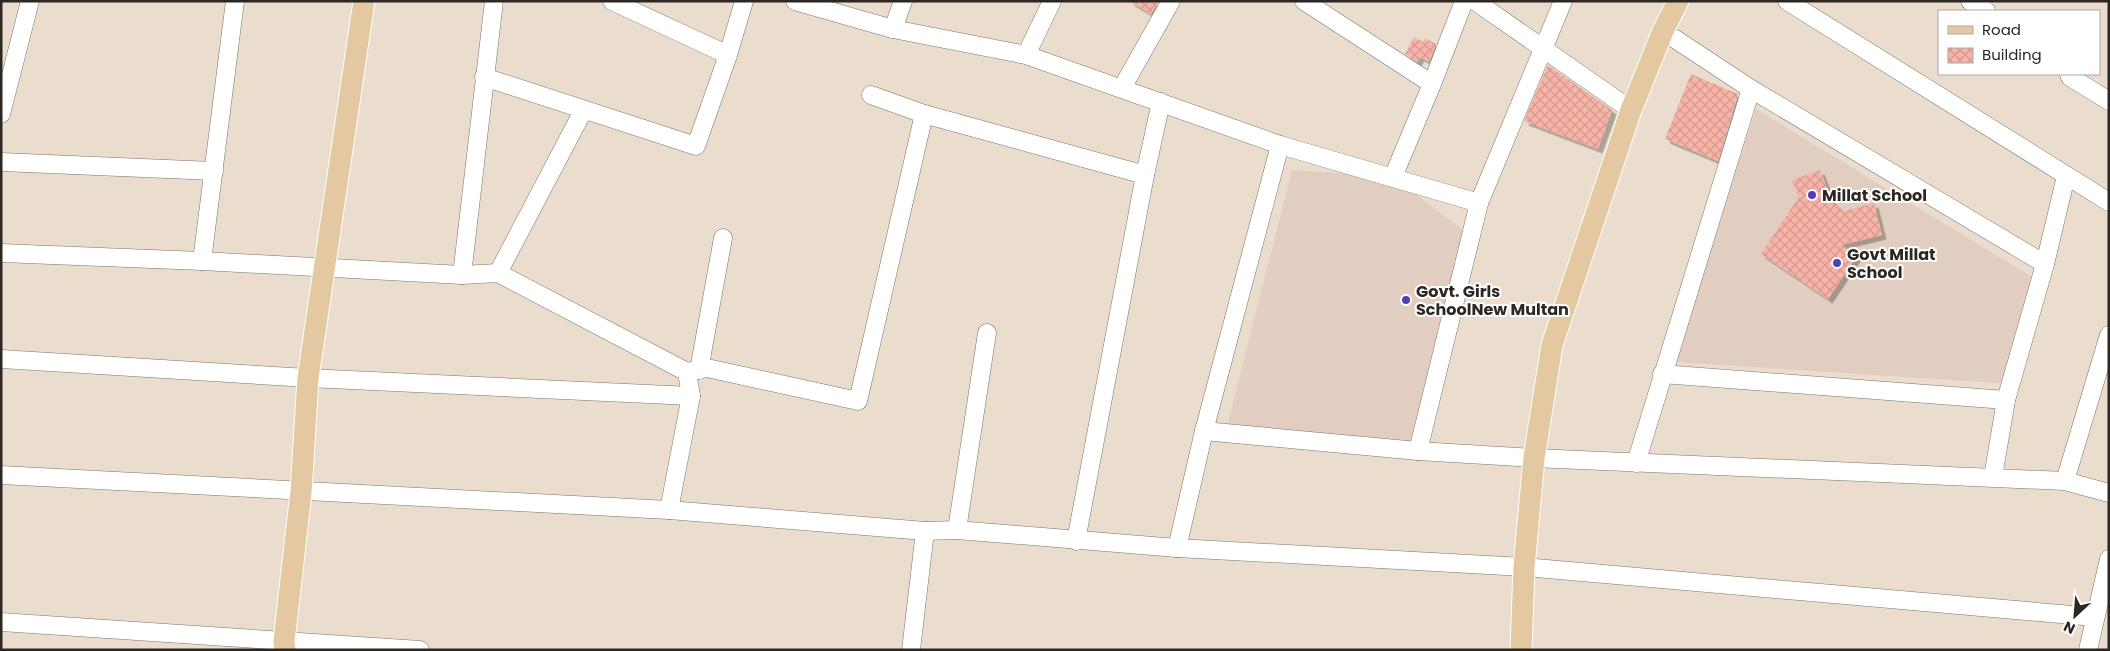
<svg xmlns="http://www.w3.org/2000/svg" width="2110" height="651" font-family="Poppins,sans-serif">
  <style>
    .education { fill: #e2cec0 }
    .building { fill: url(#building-cross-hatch); filter: url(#shadow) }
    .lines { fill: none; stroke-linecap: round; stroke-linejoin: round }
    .minor-casing { stroke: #7f7366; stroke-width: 19 }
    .major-casing { stroke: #fff; stroke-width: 23 }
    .minor { stroke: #fff; stroke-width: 18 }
    .major { stroke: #e3c8a1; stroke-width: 21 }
    .poi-dot { fill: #5040b8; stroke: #fff; stroke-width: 2 }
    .labels { text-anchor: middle; stroke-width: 4; stroke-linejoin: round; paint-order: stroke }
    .poi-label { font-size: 16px; font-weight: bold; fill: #2c2722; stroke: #fff; text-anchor: start }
  </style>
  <defs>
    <pattern id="building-cross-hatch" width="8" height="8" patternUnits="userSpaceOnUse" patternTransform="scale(1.25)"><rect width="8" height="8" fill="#f7b3a8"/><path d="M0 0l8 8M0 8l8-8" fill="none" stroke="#d49a90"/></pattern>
    <filter id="shadow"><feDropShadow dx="4.5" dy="4.5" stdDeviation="0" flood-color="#0004"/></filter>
  </defs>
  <rect width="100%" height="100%" fill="#eaddce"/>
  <g class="education">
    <path d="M1756,109L2037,280L2014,384L1675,362Z"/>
    <path d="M1292,170L1393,177L1464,231L1412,443L1226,431Z"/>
  </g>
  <g class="building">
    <path d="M1129,1H1159L1151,14Z"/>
    <path d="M1414,37L1423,42L1425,38L1436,44L1429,62L1420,57L1417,62L1405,54Z"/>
    <path d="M1548,65L1612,110L1598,149L1524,121Z"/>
    <path d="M1691,74L1738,94L1718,161L1665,139Z"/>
    <path d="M1820,170L1833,203L1845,211L1874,203L1882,235L1841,245L1857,256L1828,299L1761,254L1799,197L1792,180Z"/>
  </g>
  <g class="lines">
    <g class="minor-casing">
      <g id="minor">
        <path d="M612,1L728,55"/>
        <path d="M795,1L893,29L903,1"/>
        <path d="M1304,1L1432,84"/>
        <path d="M1475,1L1631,110"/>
        <path d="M1787,1L2109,202"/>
        <path d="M1970,1L1986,11"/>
        <path d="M893,29L1026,55L1280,145L1479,203"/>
        <path d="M1663,31L1751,89L2045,264"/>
        <path d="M1026,55L1052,1"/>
        <path d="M2069,74L2070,77L2109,101"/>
        <path d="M484,77L696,146L728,55L744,1"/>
        <path d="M1122,88L1171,1"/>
        <path d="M871,95L924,114L1145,175"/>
        <path d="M1,114L30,1"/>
        <path d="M1,162L214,171"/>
        <path d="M1393,177L1432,84L1464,1"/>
        <path d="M1,253L202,261L462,275L498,273L687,372L691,396L669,510"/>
        <path d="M202,261L235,1"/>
        <path d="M498,273L583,111"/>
        <path d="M462,275L494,1"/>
        <path d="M1,359L308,378L691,396"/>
        <path d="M699,370L723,238"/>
        <path d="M687,372L707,368L858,401L924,114"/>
        <path d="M1662,374L2006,400"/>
        <path d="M1204,431L1418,451L1534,458L2065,481L2109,493"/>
        <path d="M1418,451L1479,203L1563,1"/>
        <path d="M1636,463L1751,89"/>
        <path d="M1,475L669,510L925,531L957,530L1177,548L1524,567L2095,617"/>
        <path d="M1993,477L2006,400L2045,264L2066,176"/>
        <path d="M2065,481L2109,335"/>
        <path d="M957,530L987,333"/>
        <path d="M1076,541L1145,175L1161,102"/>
        <path d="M1177,548L1204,431L1280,145"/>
        <path d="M1,622L420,650"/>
        <path d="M911,650L925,531"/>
        <path d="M2088,650L2109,559"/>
      </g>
    </g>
    <g class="major-casing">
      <g id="major">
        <path d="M285,650L284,641L301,492L308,378L364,1"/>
        <path d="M1521,650L1524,567L1534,458L1552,345L1631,110L1663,31L1678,1"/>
      </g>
    </g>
    <use href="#minor" class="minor"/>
    <use href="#major" class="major"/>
  </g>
  <g class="poi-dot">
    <circle cx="1812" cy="195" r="5"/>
    <circle cx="1837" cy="263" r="5"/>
    <circle cx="1406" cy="300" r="5"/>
  </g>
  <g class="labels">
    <g class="poi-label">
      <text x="1822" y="201">Millat School</text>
      <text x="1847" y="260">Govt Millat<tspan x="1847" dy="18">School</tspan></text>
      <text x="1416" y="297">Govt. Girls<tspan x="1416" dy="18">SchoolNew Multan</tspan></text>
    </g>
  </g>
  <rect width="2110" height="651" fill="none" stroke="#2c2722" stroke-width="5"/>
  <rect x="1938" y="10" width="162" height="65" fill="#ffffff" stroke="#aba9a7"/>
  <rect x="1948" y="26" width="25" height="8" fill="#e3c8a1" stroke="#aba9a7"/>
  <text x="1982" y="35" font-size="15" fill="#2c2722">Road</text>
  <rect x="1948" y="48" width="25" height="15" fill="url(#building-cross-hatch)" stroke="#aba9a7"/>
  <text x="1982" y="60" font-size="15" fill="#2c2722">Building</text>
  <g transform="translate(2075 616) rotate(206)" stroke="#ffffff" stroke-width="4" paint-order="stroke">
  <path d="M0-4L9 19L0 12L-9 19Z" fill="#2c2722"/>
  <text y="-8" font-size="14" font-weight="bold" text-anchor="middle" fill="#2c2722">N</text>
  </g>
</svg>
